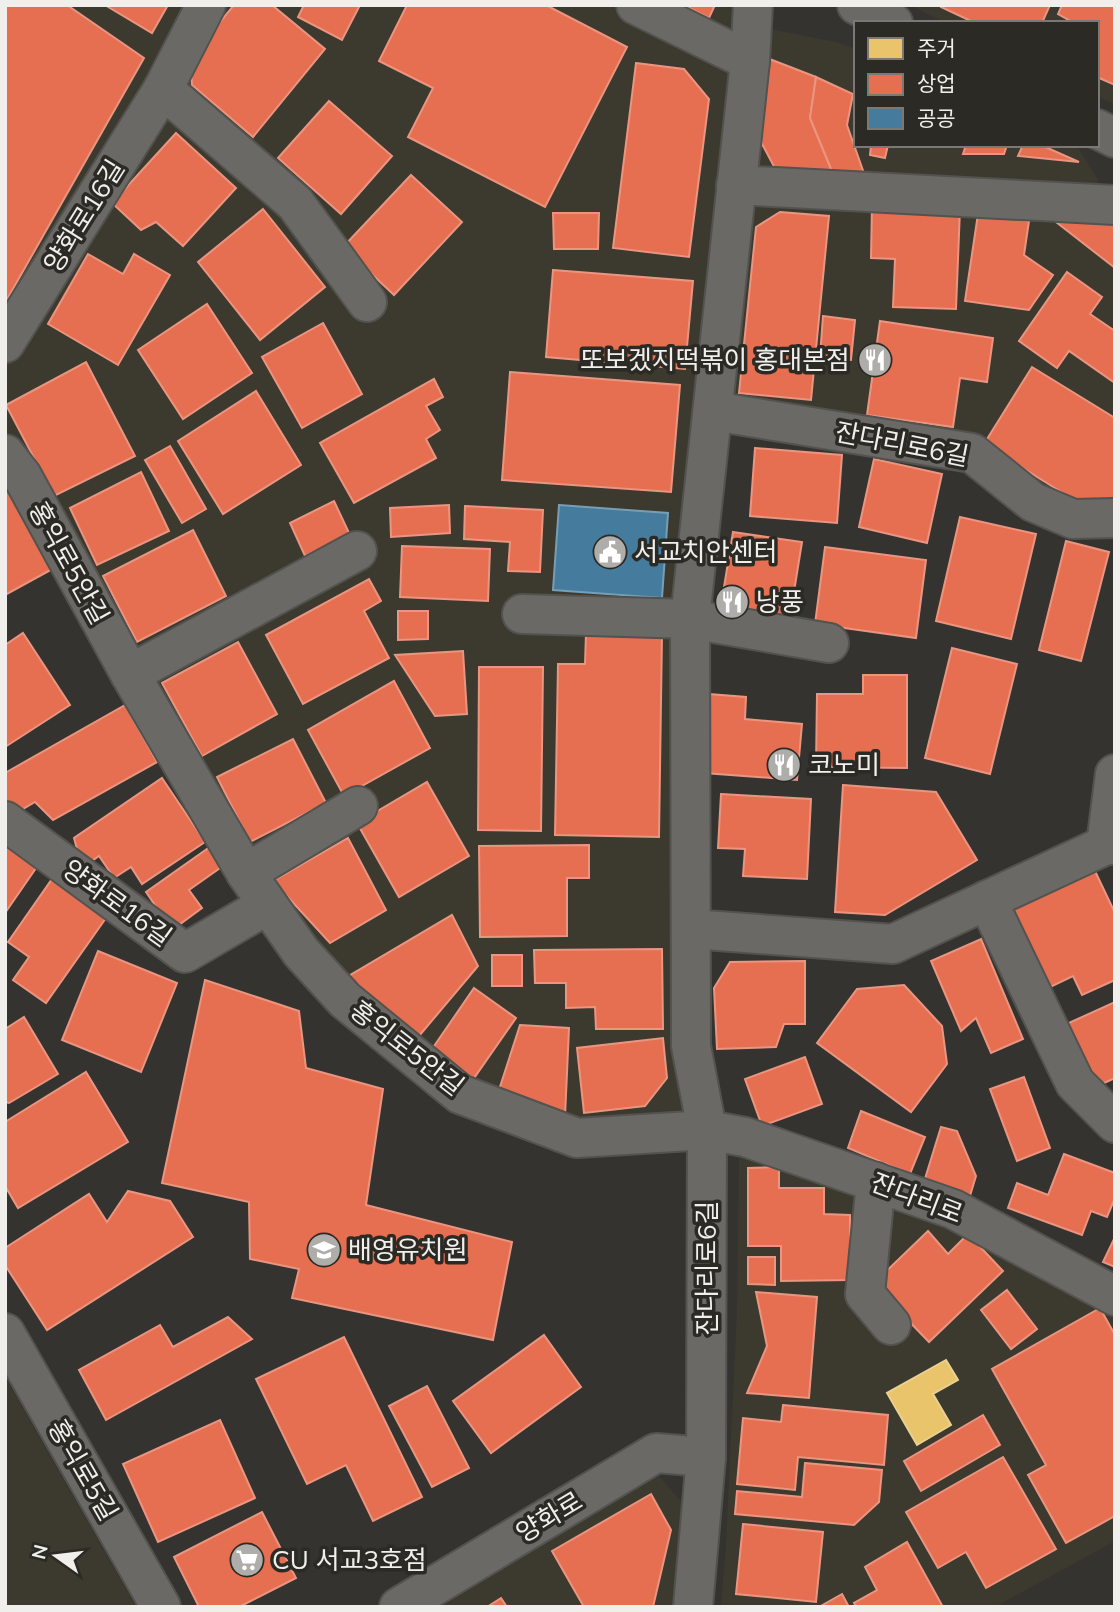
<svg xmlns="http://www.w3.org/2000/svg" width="1120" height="1612" font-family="Mulish,'Noto Sans KR',sans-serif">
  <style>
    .built { fill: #3c392f }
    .homes { fill: #e9c46a; stroke: #ebd191; stroke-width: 2 }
    .shops { fill: #e76f51; stroke: #ea9580; stroke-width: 2 }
    .public { fill: #457b9d; stroke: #789eb5; stroke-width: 2 }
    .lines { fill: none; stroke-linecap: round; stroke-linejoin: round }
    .minor-casing { stroke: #52524f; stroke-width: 42 }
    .minor { stroke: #6a6966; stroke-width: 38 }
    .labels { text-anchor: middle; stroke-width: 7; stroke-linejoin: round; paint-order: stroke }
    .street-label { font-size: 26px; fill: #f0efec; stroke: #2b2a25 }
    .poi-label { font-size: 26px; fill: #f0efec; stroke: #2b2a25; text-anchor: start }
  </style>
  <rect width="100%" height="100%" fill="#343330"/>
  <g class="built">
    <path d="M5,5H195L5,337Z"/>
    <path d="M206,5H755L770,29L836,42L856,49V145H1071L1079,149L1097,178L1100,204L1115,205V518L972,453L713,411L690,619L707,1130L577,1138L460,1094L345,1000L5,454V343Z"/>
    <path d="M910,5H1115V104L1097,96V23H946Z"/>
    <path d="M767,1145L1115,1296V1541L995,1607H721L726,1544L737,1310L739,1158Z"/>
    <path d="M5,1377L136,1607H5Z"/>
    <path d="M658,1475L685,1506L675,1607H432Z"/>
  </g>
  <path class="homes" d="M946,1360L958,1380L933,1394L951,1425L917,1445L887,1393Z"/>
  <g class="shops">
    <path d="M5,5H67L144,58L5,303Z"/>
    <path d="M105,5H168L152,33Z"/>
    <path d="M234,5H272L325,49L253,137L192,85L190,58Z"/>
    <path d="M304,5H360L342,40L298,17Z"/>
    <path d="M407,5H546L627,47L545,207L408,137L433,88L379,61Z"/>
    <path d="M683,5H715L709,18Z"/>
    <path d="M942,5H1050L1042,23H975L941,7Z"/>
    <path d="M1062,5H1115V85L1097,77V23H1074L1058,14Z"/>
    <path d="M767,58L816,77L810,118L834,176L778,174L761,142Z"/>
    <path d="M636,63L684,69L709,99L689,257L613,248Z"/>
    <path d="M816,77L853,94L847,125L866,179L834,176L810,118Z"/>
    <path d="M329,101L392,156L341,214L278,158Z"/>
    <path d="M176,133L236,188L183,246L156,222L141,230L112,203Z"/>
    <path d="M871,145H888L885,158L870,155Z"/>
    <path d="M966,145H1007L1004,154H963Z"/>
    <path d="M1023,145H1041L1079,162L1018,156Z"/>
    <path d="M411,175L462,222L394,295L343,247Z"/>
    <path d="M872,206L960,209L956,309L893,307L895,259L871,258Z"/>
    <path d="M263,209L325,287L260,340L198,262Z"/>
    <path d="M780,212L829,216L811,400L739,393L756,227Z"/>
    <path d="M553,213H599L598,249H554Z"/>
    <path d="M978,214L1029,221L1024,255L1053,275L1029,310L965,301Z"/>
    <path d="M1047,215L1115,224V268Z"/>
    <path d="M88,254L123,274L134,254L170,275L118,365L48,324Z"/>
    <path d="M553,270L693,281L685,369L546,357Z"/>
    <path d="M1067,272L1102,297L1090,314L1115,331V383L1069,351L1057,368L1019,341Z"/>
    <path d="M207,304L252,373L183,419L138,350Z"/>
    <path d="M823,316L855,320L851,360L820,357Z"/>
    <path d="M880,321L993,338L987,382L960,378L953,427L867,415Z"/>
    <path d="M323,323L362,394L302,428L262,357Z"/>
    <path d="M86,362L135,456L54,496L6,405Z"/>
    <path d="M1032,367L1115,418V504L1079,503L984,444Z"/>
    <path d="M510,372L680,385L671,492L502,480Z"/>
    <path d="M434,379L443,397L426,406L440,430L426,439L436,458L354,503L320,443Z"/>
    <path d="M256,391L301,465L223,514L178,441Z"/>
    <path d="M170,446L206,509L182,523L145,460Z"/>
    <path d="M755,448L842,455L837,523L750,516Z"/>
    <path d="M874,459L942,474L927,543L859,527Z"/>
    <path d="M141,472L169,531L97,565L70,508Z"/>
    <path d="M13,485L56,567L5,595V490Z"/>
    <path d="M334,501L350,535L305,556L290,523Z"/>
    <path d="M449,505L450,533L391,537L390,508Z"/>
    <path d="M465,506L543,510L540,572L508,571L510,542L464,539Z"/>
    <path d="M960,517L1036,534L1011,639L936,621Z"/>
    <path d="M193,530L226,596L137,642L103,576Z"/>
    <path d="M733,532L802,542L788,629L719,618Z"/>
    <path d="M1066,541L1109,552L1081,661L1039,650Z"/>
    <path d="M402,546L490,549L488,601L400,597Z"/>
    <path d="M825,547L926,560L916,638L815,624Z"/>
    <path d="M369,579L381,601L364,611L389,658L303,704L266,635Z"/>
    <path d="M398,611H428V639L398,640Z"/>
    <path d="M23,633L70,705L5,747V645Z"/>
    <path d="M586,633L662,634L659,837L555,835L558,664H585Z"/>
    <path d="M238,642L277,714L202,756L162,683Z"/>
    <path d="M952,648L1017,664L990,774L925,758Z"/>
    <path d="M463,651L467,714L435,716L395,655Z"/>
    <path d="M479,667H543L541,831L478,830Z"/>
    <path d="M863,675H907V768L816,767L817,694H863Z"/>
    <path d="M394,681L430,748L344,796L308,730Z"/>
    <path d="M709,694L746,697L745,719L802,724L797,780L704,773Z"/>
    <path d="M125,705L157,762L53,820L35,802L13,815L5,802V773Z"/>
    <path d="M293,739L326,803L250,842L217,777Z"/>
    <path d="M162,778L205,842L142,884L131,867L114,878L99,856L82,868L74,838Z"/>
    <path d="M427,782L469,856L399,897L357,823Z"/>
    <path d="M843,785L936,792L977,860L885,915L835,912Z"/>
    <path d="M721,794L811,799L807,879L743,876L745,849L718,848Z"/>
    <path d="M5,831L43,858L5,913Z"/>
    <path d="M348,838L386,910L330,943L273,881Z"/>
    <path d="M217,842L230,861L189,890L202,908L172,930L146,892Z"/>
    <path d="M589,845V878H567V936L480,937L479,846Z"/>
    <path d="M1095,871L1115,913V980L1082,995L1073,976L1044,990L1008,912Z"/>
    <path d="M52,879L106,918L46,1003L13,980L29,957L8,942Z"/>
    <path d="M452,915L478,966L419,1036L347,977Z"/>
    <path d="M981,939L1023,1039L991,1053L976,1018L961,1031L931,961Z"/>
    <path d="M662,949L663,1029H596L595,1007L566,1008V983H535L534,950Z"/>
    <path d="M98,951L177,983L141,1072L62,1040Z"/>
    <rect x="492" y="955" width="30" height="31"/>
    <path d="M805,961V1024H784L776,1047L717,1049L714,988L730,962Z"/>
    <path d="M205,980L299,1011L306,1068L383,1089L366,1205L512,1242L493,1340L292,1298L299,1269L250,1259L249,1202L162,1183Z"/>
    <path d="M904,985L942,1026L947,1064L911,1112L817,1043L857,989Z"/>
    <path d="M474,988L516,1018L472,1081L430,1052Z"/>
    <path d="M1115,1002V1078L1089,1090L1060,1027Z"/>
    <path d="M24,1017L58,1074L9,1103L5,1102V1029Z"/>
    <path d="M520,1025L569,1028L565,1117L498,1093Z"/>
    <path d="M663,1038L667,1078L645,1106L584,1113L577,1048Z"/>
    <path d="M805,1057L822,1104L762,1126L745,1079Z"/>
    <path d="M86,1072L128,1142L18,1208L5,1186V1122Z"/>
    <path d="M1024,1077L1050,1148L1017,1161L990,1089Z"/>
    <path d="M861,1111L925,1137L910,1174L848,1148Z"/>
    <path d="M941,1127L957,1131L976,1176L969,1199L923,1185Z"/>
    <path d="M1064,1154L1115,1173V1198L1107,1217L1091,1211L1082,1235L1008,1208L1017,1183L1048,1195Z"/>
    <path d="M779,1167V1188H824V1214L850,1215V1280L781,1281V1246H748V1168Z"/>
    <path d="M128,1191L170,1201L193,1237L47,1330L5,1265V1248L89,1194L107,1222Z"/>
    <path d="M928,1231L948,1254L968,1234L1003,1271L929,1342L873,1284Z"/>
    <path d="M1115,1237V1267L1103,1262Z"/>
    <path d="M748,1257H775V1285L748,1284Z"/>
    <path d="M1007,1290L1037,1329L1011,1349L981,1310Z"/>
    <path d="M756,1292L817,1297L809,1398L747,1393L767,1346Z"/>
    <path d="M1100,1308L1115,1335V1516L1066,1543L1028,1475L1046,1465L992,1369Z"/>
    <path d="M228,1317L252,1339L106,1420L79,1370L160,1325L173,1347Z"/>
    <path d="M544,1335L581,1387L491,1453L453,1401Z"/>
    <path d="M344,1337L422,1497L373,1521L346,1465L307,1484L256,1379Z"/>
    <path d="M427,1386L469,1468L432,1487L389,1406Z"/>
    <path d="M783,1405L888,1415L884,1465L798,1457L795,1490L737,1484L743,1418L781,1422Z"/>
    <path d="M983,1415L1000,1445L921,1491L904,1461Z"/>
    <path d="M220,1420L255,1498L158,1542L123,1464Z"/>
    <path d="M1003,1457L1056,1549L986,1588L966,1552L938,1568L906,1512Z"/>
    <path d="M805,1463L882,1470L879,1502L854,1525L735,1514L737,1491L802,1497Z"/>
    <path d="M651,1494L671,1530L653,1607H584L552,1551Z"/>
    <path d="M262,1512L296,1578L239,1607H199L174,1557Z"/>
    <path d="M743,1524L823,1532L816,1602L736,1594Z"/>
    <path d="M907,1542L943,1607H856L854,1603L877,1590L865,1567Z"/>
    <path d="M842,1594L849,1607H819Z"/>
    <path d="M501,1598L507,1607H487Z"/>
  </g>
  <path class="public" d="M559,505L668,513L662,598L553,590Z"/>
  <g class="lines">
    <g class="minor-casing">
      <g id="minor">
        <path d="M636,5L750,61"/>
        <path d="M857,5L893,23"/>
        <path d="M163,89L295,203L367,302"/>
        <path d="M1097,129L1115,138"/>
        <path d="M736,185L1115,205"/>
        <path d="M5,343L163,89L206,5"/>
        <path d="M713,411L972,453L1033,502L1073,519L1115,518"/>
        <path d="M5,454L22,476L130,674L246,873L301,952L345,1000L460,1094L577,1138L707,1130L745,1137L953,1209L1115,1296"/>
        <path d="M522,614L690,619L829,643"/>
        <path d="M130,674L357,551"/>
        <path d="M5,821L185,953L267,905"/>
        <path d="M1106,845L1115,774"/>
        <path d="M246,873L358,806"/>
        <path d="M987,900L1075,1083L1115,1123"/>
        <path d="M691,929L893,944L1106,845H1115"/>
        <path d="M876,1182L865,1294L891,1325"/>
        <path d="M5,1333L161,1607"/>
        <path d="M399,1607L656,1453L706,1457"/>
        <path d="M693,1607L706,1457L707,1130L691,1046L690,619L750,61L753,5"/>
      </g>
    </g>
    <use href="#minor" class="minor"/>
  </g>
  <defs>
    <g id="restaurant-disc" transform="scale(1.75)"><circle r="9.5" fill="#aeadaa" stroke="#2b2a25"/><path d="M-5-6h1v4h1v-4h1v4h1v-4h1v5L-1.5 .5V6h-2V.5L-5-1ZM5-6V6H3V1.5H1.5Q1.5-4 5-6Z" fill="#fff"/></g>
    <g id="civic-disc" transform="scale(1.75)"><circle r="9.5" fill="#aeadaa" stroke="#2b2a25"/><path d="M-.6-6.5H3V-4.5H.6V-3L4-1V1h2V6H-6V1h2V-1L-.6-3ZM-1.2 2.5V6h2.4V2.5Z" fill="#fff"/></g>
    <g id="school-disc" transform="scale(1.75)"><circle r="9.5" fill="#aeadaa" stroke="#2b2a25"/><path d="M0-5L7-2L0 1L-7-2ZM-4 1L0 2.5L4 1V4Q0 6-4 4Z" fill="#fff"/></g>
    <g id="supermarket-disc" transform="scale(1.75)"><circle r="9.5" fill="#aeadaa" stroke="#2b2a25"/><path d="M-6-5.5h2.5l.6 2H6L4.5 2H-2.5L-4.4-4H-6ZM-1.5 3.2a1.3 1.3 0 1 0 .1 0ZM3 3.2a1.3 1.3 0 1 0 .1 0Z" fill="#fff"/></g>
  </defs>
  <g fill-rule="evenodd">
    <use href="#restaurant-disc" x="875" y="360"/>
    <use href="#civic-disc" x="610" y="552"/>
    <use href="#restaurant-disc" x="732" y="602"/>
    <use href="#restaurant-disc" x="784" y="765"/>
    <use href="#school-disc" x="324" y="1250"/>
    <use href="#supermarket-disc" x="247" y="1560"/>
  </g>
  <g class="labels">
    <g class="street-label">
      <text transform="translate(84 216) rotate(-58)" y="9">양화로16길</text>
      <text transform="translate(902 444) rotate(11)" y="9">잔다리로6길</text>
      <text transform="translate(69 563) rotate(61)" y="9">홍익로5안길</text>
      <text transform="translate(117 903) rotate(36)" y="9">양화로16길</text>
      <text transform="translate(407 1048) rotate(38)" y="9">홍익로5안길</text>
      <text transform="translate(917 1198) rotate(21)" y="9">잔다리로</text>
      <text transform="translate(707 1268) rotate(-90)" y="9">잔다리로6길</text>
      <text transform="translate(83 1470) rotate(60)" y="9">홍익로5길</text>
      <text transform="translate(549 1517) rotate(-31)" y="9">양화로</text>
    </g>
    <g class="poi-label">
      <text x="850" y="369" text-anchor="end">또보겠지떡볶이 홍대본점</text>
      <text x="634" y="561">서교치안센터</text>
      <text x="756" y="611">낭풍</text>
      <text x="808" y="774">코노미</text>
      <text x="348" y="1259">배영유치원</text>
      <text x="272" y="1569">CU 서교3호점</text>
    </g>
  </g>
  <rect width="1120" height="1612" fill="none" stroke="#f0efec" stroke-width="14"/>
  <rect x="854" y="21" width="245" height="126" fill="#2b2a25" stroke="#7a7975" stroke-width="2"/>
  <rect x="868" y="38" width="35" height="21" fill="#e9c46a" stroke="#7a7975" stroke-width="2"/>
  <text x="917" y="56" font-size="21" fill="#f0efec">주거</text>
  <rect x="868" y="74" width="35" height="21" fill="#e76f51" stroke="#7a7975" stroke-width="2"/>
  <text x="917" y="91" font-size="21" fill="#f0efec">상업</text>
  <rect x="868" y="108" width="35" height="21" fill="#457b9d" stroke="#7a7975" stroke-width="2"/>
  <text x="917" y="126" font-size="21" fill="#f0efec">공공</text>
  <g transform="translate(56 1556) rotate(284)" stroke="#2b2a25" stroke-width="5" paint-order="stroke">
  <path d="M0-5L12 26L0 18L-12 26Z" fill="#f0efec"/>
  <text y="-10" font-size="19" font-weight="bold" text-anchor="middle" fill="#f0efec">N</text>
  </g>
</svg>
